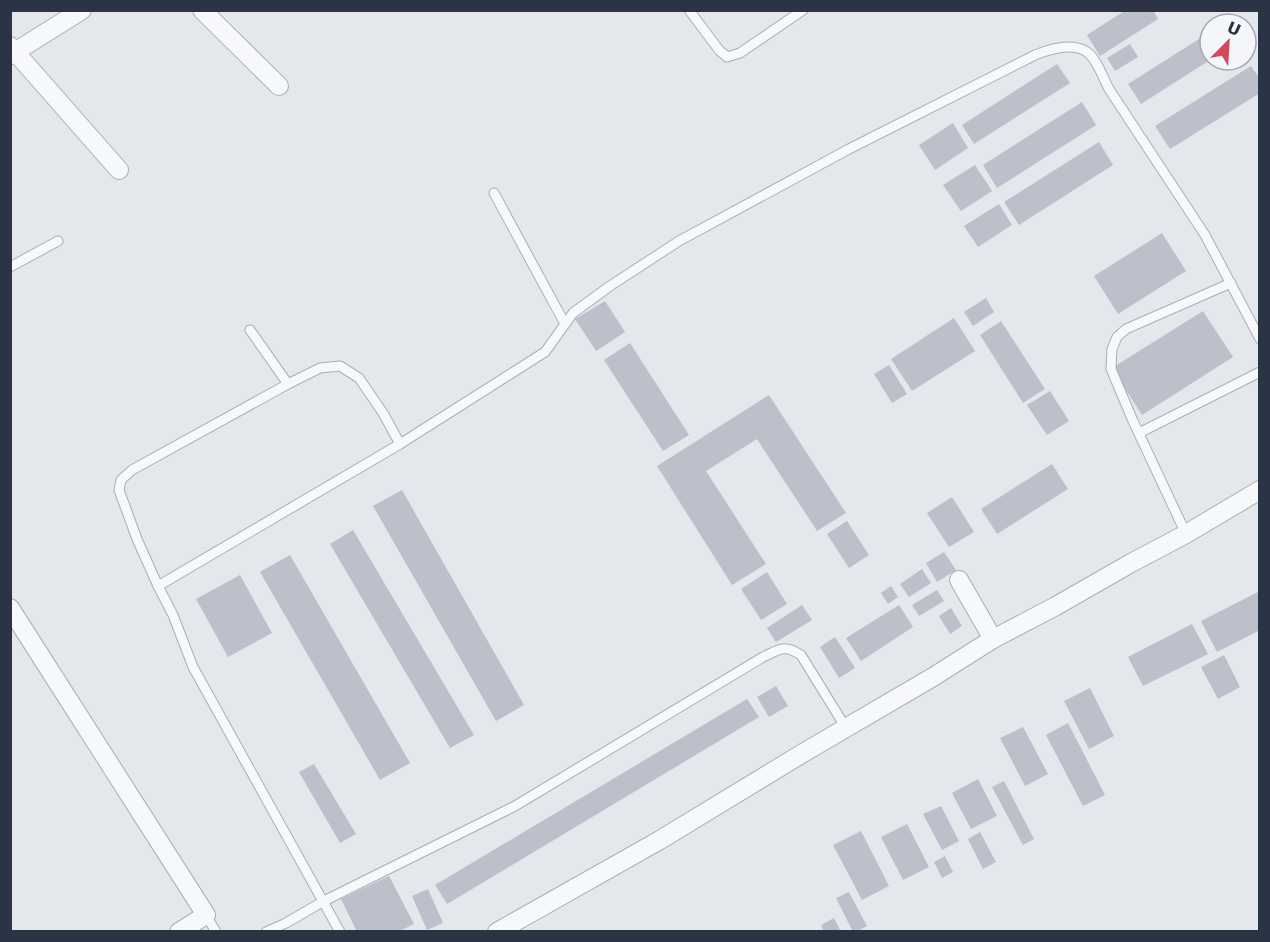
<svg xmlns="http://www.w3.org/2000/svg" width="1270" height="942" font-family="'DejaVu Sans',sans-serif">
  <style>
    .building { fill: #bbc0ca }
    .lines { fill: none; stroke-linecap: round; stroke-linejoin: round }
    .service-casing { stroke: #a9aeb7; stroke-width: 11 }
    .minor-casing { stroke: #a9aeb7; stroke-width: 20 }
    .service { stroke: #f7f8fa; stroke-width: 9 }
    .minor { stroke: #f7f8fa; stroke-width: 18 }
  </style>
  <rect width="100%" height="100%" fill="#e4e7ec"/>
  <g class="building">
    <path d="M1126,10H1153L1158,19L1100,56L1087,35Z"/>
    <path d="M1210,32V60L1141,104L1128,84Z"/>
    <path d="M1130,44L1138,57L1115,71L1107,58Z"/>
    <path d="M1057,64L1070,83L974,144L962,125Z"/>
    <path d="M1251,66L1260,79V93L1170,149L1155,126Z"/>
    <path d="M1082,102L1096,125L997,188L983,165Z"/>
    <path d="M953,123L968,148L935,170L919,145Z"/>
    <path d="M1099,142L1113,165L1019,225L1004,202Z"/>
    <path d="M975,165L992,191L961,211L943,185Z"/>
    <path d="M999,204L1012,225L978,247L964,226Z"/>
    <path d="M1162,233L1186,271L1118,314L1094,276Z"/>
    <path d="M986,298L994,312L973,326L964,312Z"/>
    <path d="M605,301L625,332L596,351L575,319Z"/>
    <path d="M1203,311L1233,357L1142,415L1112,368Z"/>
    <path d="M954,318L975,351L912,391L891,359Z"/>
    <path d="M1001,321L1045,389L1023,403L980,335Z"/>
    <path d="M630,343L689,435L663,451L604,360Z"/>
    <path d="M889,365L907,394L892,403L874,374Z"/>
    <path d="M1050,391L1069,421L1047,435L1027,405Z"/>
    <path d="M769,395L846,513L817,531L757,439L706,471L766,564L732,585L657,466Z"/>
    <path d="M1052,464L1068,489L997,534L981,509Z"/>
    <path d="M402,490L524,705L496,721L373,506Z"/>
    <path d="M952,497L974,532L949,547L927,513Z"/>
    <path d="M847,521L869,555L849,568L827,534Z"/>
    <path d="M353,530L474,735L450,748L330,544Z"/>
    <path d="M944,552L956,570L937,582L926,563Z"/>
    <path d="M290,555L410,763L380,780L260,572Z"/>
    <path d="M922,569L931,583L909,597L900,584Z"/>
    <path d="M767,572L787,604L761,620L741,589Z"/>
    <path d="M240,575L272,633L228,657L196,599Z"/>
    <path d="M891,586L898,597L888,604L881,593Z"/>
    <path d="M937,590L944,601L919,616L912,605Z"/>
    <path d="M1260,591V630L1217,652L1201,621Z"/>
    <path d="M802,605L812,620L776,642L767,628Z"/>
    <path d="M899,605L913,627L861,661L846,638Z"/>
    <path d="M951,608L962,626L950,634L939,616Z"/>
    <path d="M1192,624L1208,654L1143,686L1128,657Z"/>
    <path d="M835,637L855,668L839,678L820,647Z"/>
    <path d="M1224,655L1240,687L1218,699L1201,667Z"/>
    <path d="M776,686L788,706L769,717L757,697Z"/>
    <path d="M1090,688L1114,736L1089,749L1064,701Z"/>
    <path d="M747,699L759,717L447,904L435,885Z"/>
    <path d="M1068,723L1105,795L1083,806L1046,735Z"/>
    <path d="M1023,727L1048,774L1025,786L1000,738Z"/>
    <path d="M314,764L356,834L340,843L299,772Z"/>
    <path d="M978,779L997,816L971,829L952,793Z"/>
    <path d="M1004,781L1034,839L1023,845L992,787Z"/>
    <path d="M941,806L959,841L942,850L923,814Z"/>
    <path d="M907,824L929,867L903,880L881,837Z"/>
    <path d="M861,831L889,886L862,900L833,845Z"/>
    <path d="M980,832L996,862L983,869L968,839Z"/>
    <path d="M945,856L953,872L942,878L934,862Z"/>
    <path d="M389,876L414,924L398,932H357L341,899Z"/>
    <path d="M428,889L443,923L427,930L412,896Z"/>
    <path d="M849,892L867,926L856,932H853L836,898Z"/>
    <path d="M834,918L841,932H824L821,925Z"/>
  </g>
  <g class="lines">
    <g class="service-casing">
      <g id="service">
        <path d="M689,10L719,50L727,57L740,53L803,10"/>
        <path d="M494,193L565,324"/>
        <path d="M10,267L58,241"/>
        <path d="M250,330L288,384"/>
        <path d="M1139,433L1260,372"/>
        <path d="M1186,534L1133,421L1111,369L1112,349L1117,337L1126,329L1231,283"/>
        <path d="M158,586L400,444L545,352L573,313L610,286L679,241L849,149L1035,55C1050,49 1072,42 1087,52C1097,59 1103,78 1109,89L1205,235L1260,339"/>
        <path d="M206,915L216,932"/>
        <path d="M266,932L286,923L324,901L515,806L763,657C780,649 784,644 801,655L846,728"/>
        <path d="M340,932L193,667L173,615L158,586L137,539L119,490L121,480L132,470L288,384L320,368L340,366L359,378L383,413L400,444"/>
      </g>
    </g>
    <g class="minor-casing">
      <g id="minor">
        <path d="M202,10L279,86"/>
        <path d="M10,46L119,170"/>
        <path d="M10,55L82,10"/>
        <path d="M959,580L993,639"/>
        <path d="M10,608L206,915L179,932"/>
        <path d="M497,932L660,840L803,753L933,677L993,639L1056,606L1131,563L1186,534L1260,490"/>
      </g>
    </g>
    <use href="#service" class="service"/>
    <use href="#minor" class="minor"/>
  </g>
  <rect width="1270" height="942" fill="none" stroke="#2b3445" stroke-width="24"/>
  <g transform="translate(1228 42) rotate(24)"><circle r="28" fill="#f4f6f9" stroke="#a4a8b1" stroke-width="1.5"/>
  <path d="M0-4.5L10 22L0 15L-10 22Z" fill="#d1495b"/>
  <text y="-9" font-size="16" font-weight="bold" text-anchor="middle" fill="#2b3445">U</text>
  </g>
</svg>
